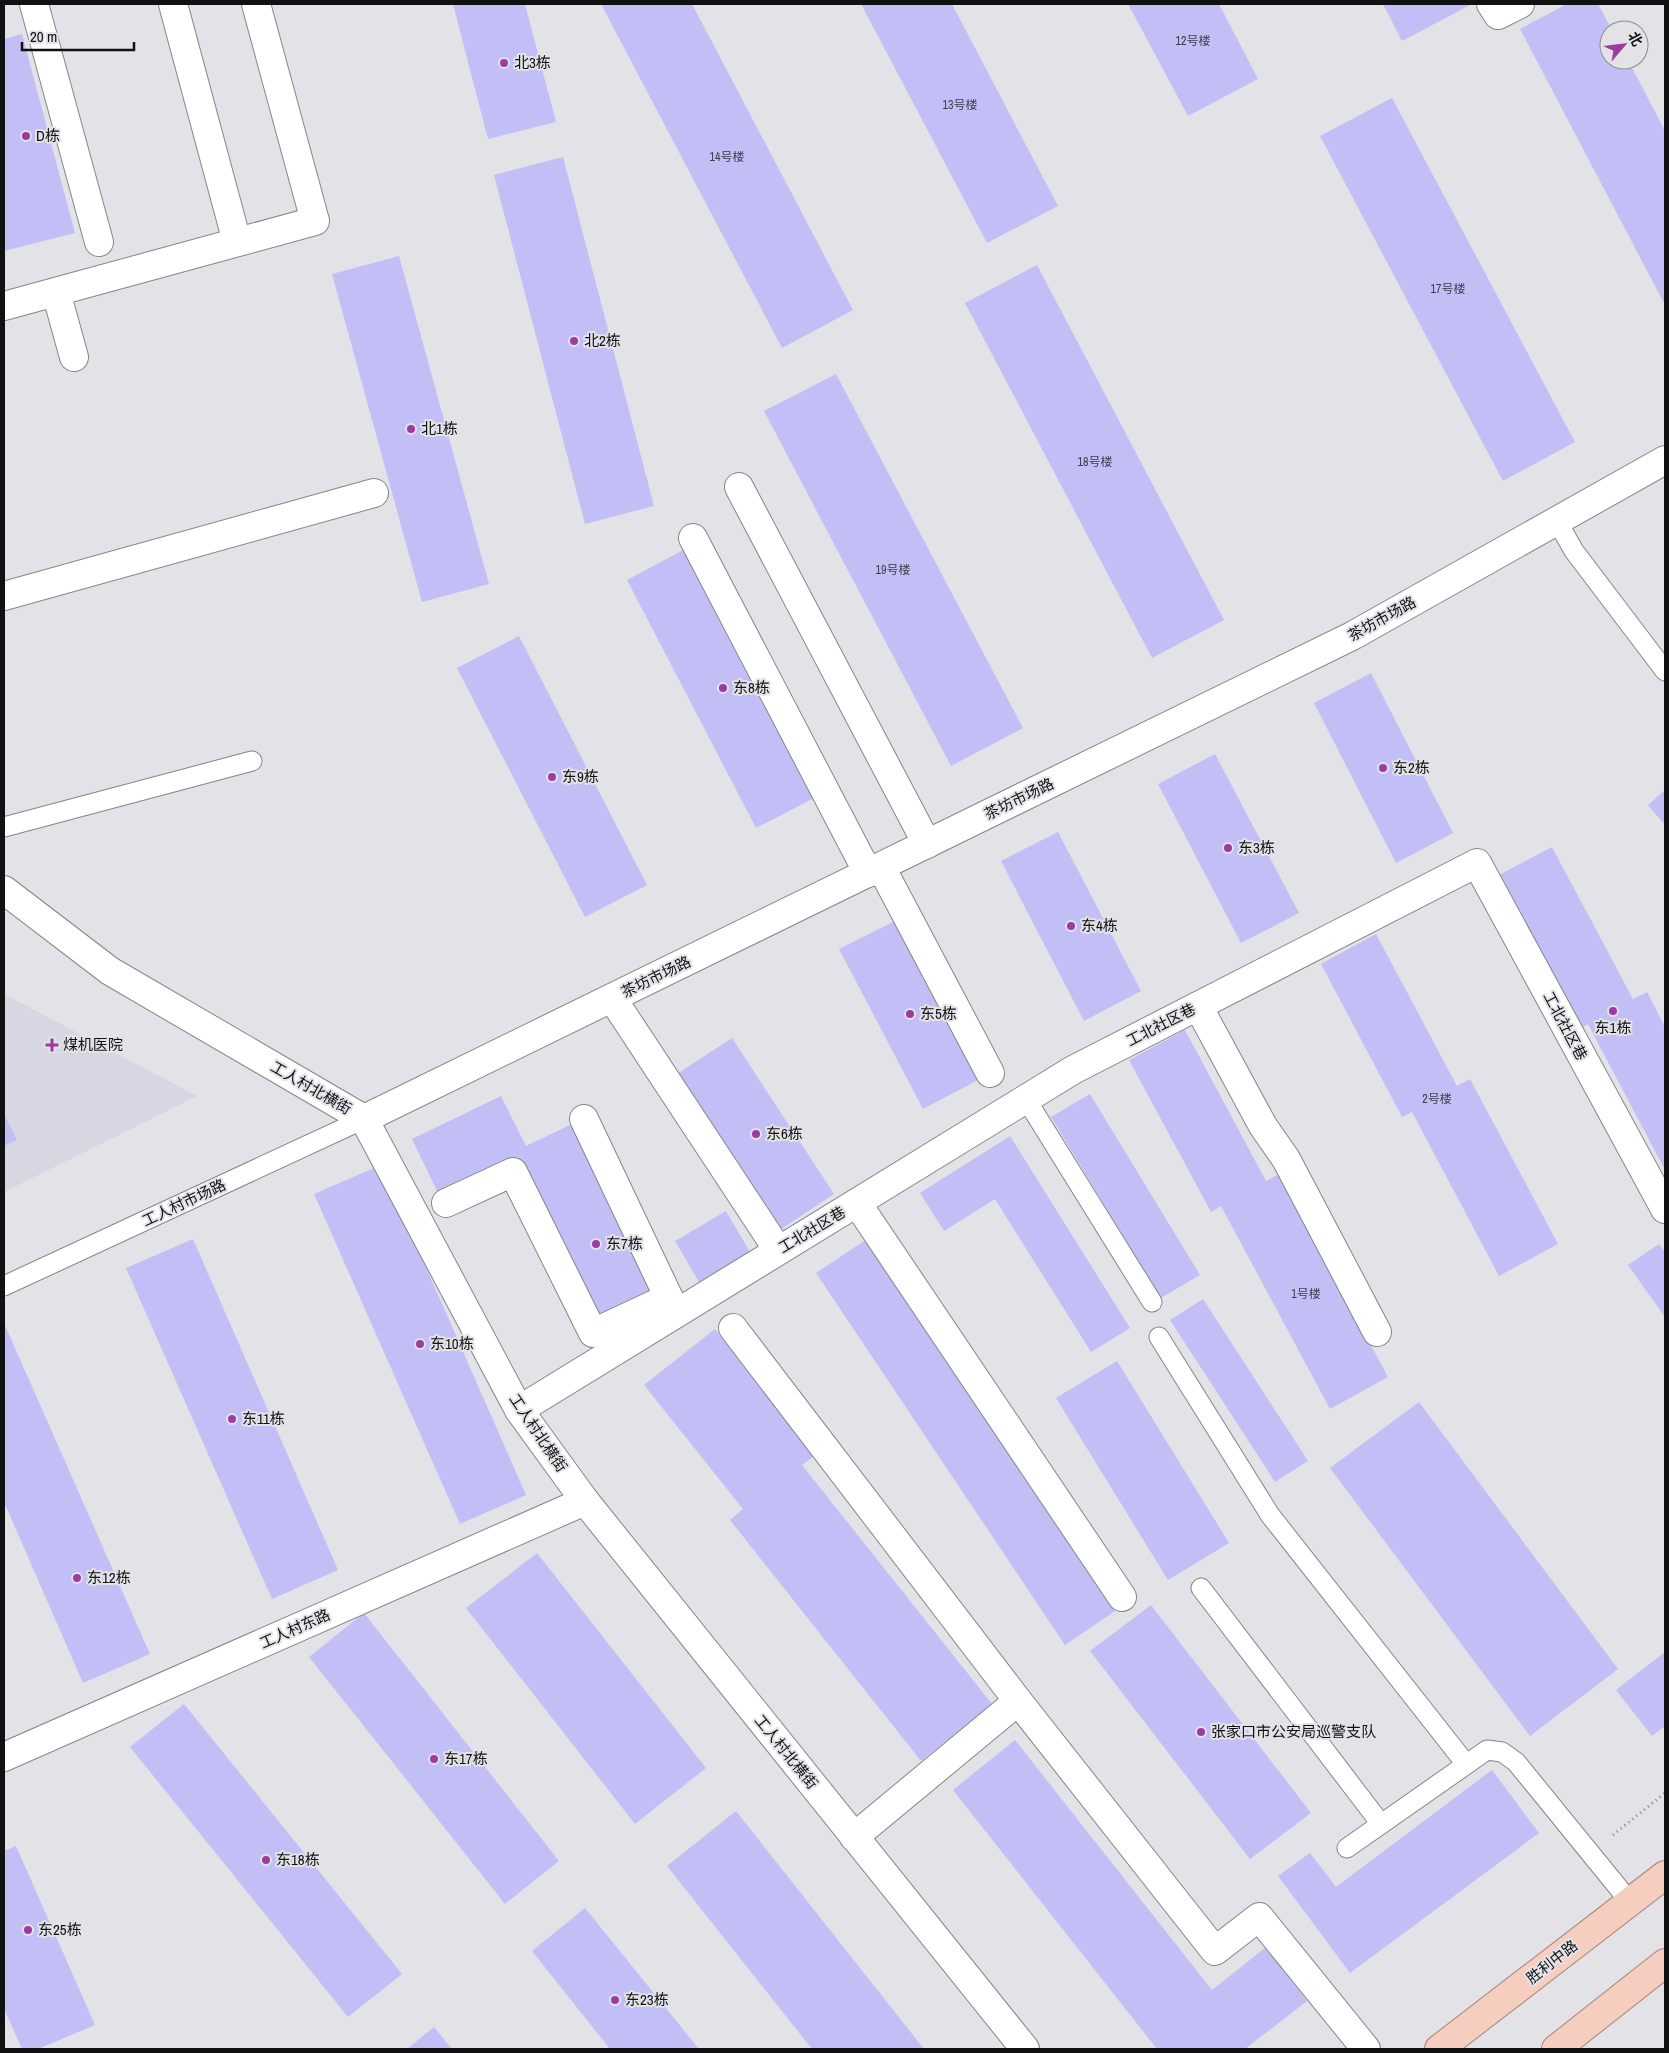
<svg xmlns="http://www.w3.org/2000/svg" width="1669" height="2053" font-family="'Archivo Narrow','Noto Sans SC',sans-serif">
  <style>
    .built { fill: #d7d7e3 }
    .building { fill: #c2bff6 }
    .lines { fill: none; stroke-linecap: round; stroke-linejoin: round }
    .service-casing { stroke: #85858a; stroke-width: 21 }
    .minor-casing { stroke: #85858a; stroke-width: 30 }
    .tertiary-casing { stroke: #85858a; stroke-width: 30 }
    .trunk-casing { stroke: #a58479; stroke-width: 30 }
    .path { stroke: #858487; stroke-width: 3; stroke-dasharray: 1 4; stroke-linecap: butt }
    .service { stroke: #fff; stroke-width: 19 }
    .minor { stroke: #fff; stroke-width: 28 }
    .tertiary { stroke: #fff; stroke-width: 28 }
    .trunk { stroke: #f6cec0; stroke-width: 28 }
    .poi-dot { fill: #9d3ba2; stroke: #e3e2e7; stroke-width: 2 }
    .labels { text-anchor: middle; stroke-width: 4; stroke-linejoin: round; paint-order: stroke }
    .number-label { font-size: 12px; fill: #3d3c4b }
    .poi-label { font-size: 15px; fill: #111012; stroke: #e3e2e7; text-anchor: start }
    .street-label { font-size: 15px; fill: #111012; stroke: #e3e2e7 }
  </style>
  <rect width="100%" height="100%" fill="#e3e2e7"/>
  <path class="built" d="M4,994L197,1096L4,1192Z"/>
  <g class="building">
    <path d="M453,4H525L556,122L488,139Z"/>
    <path d="M601,4H692L853,310L782,348Z"/>
    <path d="M861,4H952L1058,206L987,243Z"/>
    <path d="M1128,4H1219L1258,79L1188,116Z"/>
    <path d="M1383,4H1472L1402,41Z"/>
    <path d="M1567,4H1598L1612,30H1609V60H1628L1665,131V305L1520,29Z"/>
    <path d="M22,34L75,233L4,251V39Z"/>
    <path d="M1392,98L1575,442L1503,481L1320,136Z"/>
    <path d="M563,157L654,506L585,524L494,175Z"/>
    <path d="M399,256L489,584L422,602L332,274Z"/>
    <path d="M1037,265L1224,620L1152,658L965,303Z"/>
    <path d="M836,374L1023,728L951,766L764,411Z"/>
    <path d="M689,547L818,796L756,828L627,580Z"/>
    <path d="M519,636L647,885L585,917L457,668Z"/>
    <path d="M1371,673L1453,833L1396,863L1314,703Z"/>
    <path d="M1215,754L1299,913L1241,943L1158,784Z"/>
    <path d="M1665,790V825L1648,805Z"/>
    <path d="M1058,832L1141,991L1084,1021L1001,861Z"/>
    <path d="M1552,847L1633,999L1647,992L1665,1027V1170L1588,1024L1578,1030L1497,876Z"/>
    <path d="M897,920L980,1079L923,1109L839,949Z"/>
    <path d="M1376,934L1457,1086L1470,1079L1558,1244L1499,1276L1412,1112L1402,1117L1321,964Z"/>
    <path d="M1185,1030L1266,1181L1279,1174L1388,1377L1330,1409L1221,1206L1211,1212L1129,1060Z"/>
    <path d="M732,1038L834,1194L780,1230L677,1074Z"/>
    <path d="M1090,1094L1200,1275L1161,1298L1051,1117Z"/>
    <path d="M501,1096L526,1146L574,1123L656,1293L597,1322L518,1157L439,1195L412,1139Z"/>
    <path d="M4,1114L17,1140L4,1146Z"/>
    <path d="M1010,1136L1130,1328L1091,1352L995,1199L944,1231L920,1193Z"/>
    <path d="M381,1165L526,1495L460,1524L314,1194Z"/>
    <path d="M726,1211L750,1252L699,1282L675,1241Z"/>
    <path d="M193,1239L338,1570L272,1599L126,1268Z"/>
    <path d="M867,1239L1115,1611L1065,1645L816,1273Z"/>
    <path d="M1659,1244L1665,1252V1317L1628,1265Z"/>
    <path d="M1203,1299L1308,1461L1275,1482L1170,1320Z"/>
    <path d="M4,1323L150,1654L83,1683L4,1502Z"/>
    <path d="M715,1329L814,1456L802,1465L992,1704L921,1761L730,1520L743,1509L644,1385Z"/>
    <path d="M1117,1361L1229,1543L1168,1580L1056,1398Z"/>
    <path d="M1419,1402L1618,1669L1530,1736L1330,1468Z"/>
    <path d="M537,1553L706,1768L635,1824L466,1608Z"/>
    <path d="M1151,1605L1311,1813L1250,1859L1090,1651Z"/>
    <path d="M364,1613L559,1861L505,1904L309,1657Z"/>
    <path d="M1665,1652V1726L1652,1736L1616,1690Z"/>
    <path d="M184,1704L402,1974L348,2017L130,1747Z"/>
    <path d="M1015,1740L1212,1990L1265,1948L1307,2001L1245,2049H1157L953,1790Z"/>
    <path d="M1492,1770L1539,1833L1350,1973L1278,1876L1310,1853L1336,1887Z"/>
    <path d="M736,1811L924,2049H812L667,1866Z"/>
    <path d="M16,1846L95,2025L38,2049H22L4,2009V1851Z"/>
    <path d="M585,1908L699,2049H610L532,1951Z"/>
    <path d="M434,2027L452,2049H407Z"/>
  </g>
  <g class="lines">
    <g class="service-casing">
      <g id="service">
        <path d="M1557,521L1574,551L1665,671"/>
        <path d="M4,827L252,761"/>
        <path d="M1026,1099L1152,1302"/>
        <path d="M4,1286L364,1119"/>
        <path d="M1159,1337L1270,1515L1466,1764"/>
        <path d="M1201,1588L1381,1824"/>
        <path d="M1347,1848L1487,1750L1502,1752L1516,1762L1630,1902"/>
      </g>
    </g>
    <g class="minor-casing">
      <g id="minor">
        <path d="M34,4L99,242"/>
        <path d="M173,4L237,242"/>
        <path d="M1491,4L1498,15L1520,4"/>
        <path d="M56,292L74,357"/>
        <path d="M4,306L315,221L256,4"/>
        <path d="M739,487L927,844"/>
        <path d="M693,538L868,873"/>
        <path d="M4,596L374,493"/>
        <path d="M881,867L990,1073"/>
        <path d="M612,998L778,1250"/>
        <path d="M1198,1006L1263,1126L1286,1159L1377,1332"/>
        <path d="M584,1119L676,1313"/>
        <path d="M446,1203L513,1172L593,1333L668,1298"/>
        <path d="M857,1203L1122,1597"/>
        <path d="M733,1328L1018,1701L1215,1951L1259,1917L1366,2049"/>
        <path d="M519,1410L1073,1070L1477,863L1665,1209"/>
        <path d="M854,1837L1018,1701"/>
      </g>
    </g>
    <g class="tertiary-casing">
      <g id="tertiary">
        <path d="M4,890L110,971L364,1119L519,1410L585,1501L1025,2049"/>
        <path d="M364,1119L1352,636L1665,460"/>
        <path d="M4,1757L585,1501"/>
      </g>
    </g>
    <g class="trunk-casing">
      <g id="trunk">
        <path d="M1439,2049L1665,1875"/>
        <path d="M1556,2049L1665,1963"/>
      </g>
    </g>
    <path class="path" d="M1613,1835L1665,1793"/>
    <use href="#service" class="service"/>
    <use href="#minor" class="minor"/>
    <use href="#tertiary" class="tertiary"/>
    <use href="#trunk" class="trunk"/>
  </g>
  <g class="poi-dot">
    <circle cx="504" cy="63" r="5"/>
    <circle cx="26" cy="136" r="5"/>
    <circle cx="574" cy="341" r="5"/>
    <circle cx="411" cy="429" r="5"/>
    <circle cx="723" cy="688" r="5"/>
    <circle cx="1383" cy="768" r="5"/>
    <circle cx="552" cy="777" r="5"/>
    <circle cx="1228" cy="848" r="5"/>
    <circle cx="1071" cy="926" r="5"/>
    <circle cx="1613" cy="1011" r="5"/>
    <circle cx="910" cy="1014" r="5"/>
    <path d="M49.5 1037.5h5v5h5v5h-5v5h-5v-5h-5v-5h5z"/>
    <circle cx="756" cy="1134" r="5"/>
    <circle cx="596" cy="1244" r="5"/>
    <circle cx="420" cy="1344" r="5"/>
    <circle cx="232" cy="1419" r="5"/>
    <circle cx="77" cy="1578" r="5"/>
    <circle cx="1201" cy="1732" r="5"/>
    <circle cx="434" cy="1759" r="5"/>
    <circle cx="266" cy="1860" r="5"/>
    <circle cx="28" cy="1930" r="5"/>
    <circle cx="615" cy="2000" r="5"/>
  </g>
  <g class="labels">
    <g class="number-label">
      <text x="1193" y="45">12号楼</text>
      <text x="960" y="109">13号楼</text>
      <text x="727" y="161">14号楼</text>
      <text x="1448" y="293">17号楼</text>
      <text x="1095" y="466">18号楼</text>
      <text x="893" y="574">19号楼</text>
      <text x="1437" y="1103">2号楼</text>
      <text x="1306" y="1298">1号楼</text>
    </g>
    <g class="poi-label">
      <text x="514" y="68">北3栋</text>
      <text x="36" y="141">D栋</text>
      <text x="584" y="346">北2栋</text>
      <text x="421" y="434">北1栋</text>
      <text x="733" y="693">东8栋</text>
      <text x="1393" y="773">东2栋</text>
      <text x="562" y="782">东9栋</text>
      <text x="1238" y="853">东3栋</text>
      <text x="1081" y="931">东4栋</text>
      <text x="920" y="1019">东5栋</text>
      <text x="1613" y="1033" text-anchor="middle">东1栋</text>
      <text x="63" y="1050">煤机医院</text>
      <text x="766" y="1139">东6栋</text>
      <text x="606" y="1249">东7栋</text>
      <text x="430" y="1349">东10栋</text>
      <text x="242" y="1424">东11栋</text>
      <text x="87" y="1583">东12栋</text>
      <text x="1211" y="1737">张家口市公安局巡警支队</text>
      <text x="444" y="1764">东17栋</text>
      <text x="276" y="1865">东18栋</text>
      <text x="38" y="1935">东25栋</text>
      <text x="625" y="2005">东23栋</text>
    </g>
    <g class="street-label">
      <text transform="translate(1382 619) rotate(-29)" y="5">茶坊市场路</text>
      <text transform="translate(1019 799) rotate(-26)" y="5">茶坊市场路</text>
      <text transform="translate(656 977) rotate(-26)" y="5">茶坊市场路</text>
      <text transform="translate(1161 1025) rotate(-27)" y="5">工北社区巷</text>
      <text transform="translate(1565 1026) rotate(62)" y="5">工北社区巷</text>
      <text transform="translate(311 1088) rotate(30)" y="5">工人村北横街</text>
      <text transform="translate(184 1203) rotate(-25)" y="5">工人村市场路</text>
      <text transform="translate(812 1230) rotate(-31)" y="5">工北社区巷</text>
      <text transform="translate(538 1433) rotate(56)" y="5">工人村北横街</text>
      <text transform="translate(295 1629) rotate(-24)" y="5">工人村东路</text>
      <text transform="translate(786 1752) rotate(51)" y="5">工人村北横街</text>
      <text transform="translate(1552 1962) rotate(-38)" y="5">胜利中路</text>
    </g>
  </g>
  <rect width="1669" height="2053" fill="none" stroke="#111012" stroke-width="10"/>
  <g transform="translate(1624 45) rotate(62)"><circle r="24" fill="#e3e2e7" stroke="#8f8e92"/>
  <path d="M0-4L9 19L0 12L-9 19Z" fill="#9d3ba2"/>
  <text y="-8" font-size="14" font-weight="bold" text-anchor="middle" fill="#111012">北</text>
  </g>
  <path d="M22 42v8h112v-8" fill="none" stroke="#111012" stroke-width="2.5"/>
  <text x="30" y="42" font-size="15" fill="#111012" stroke="#e3e2e7" stroke-width="4" paint-order="stroke">20 m</text>
</svg>
